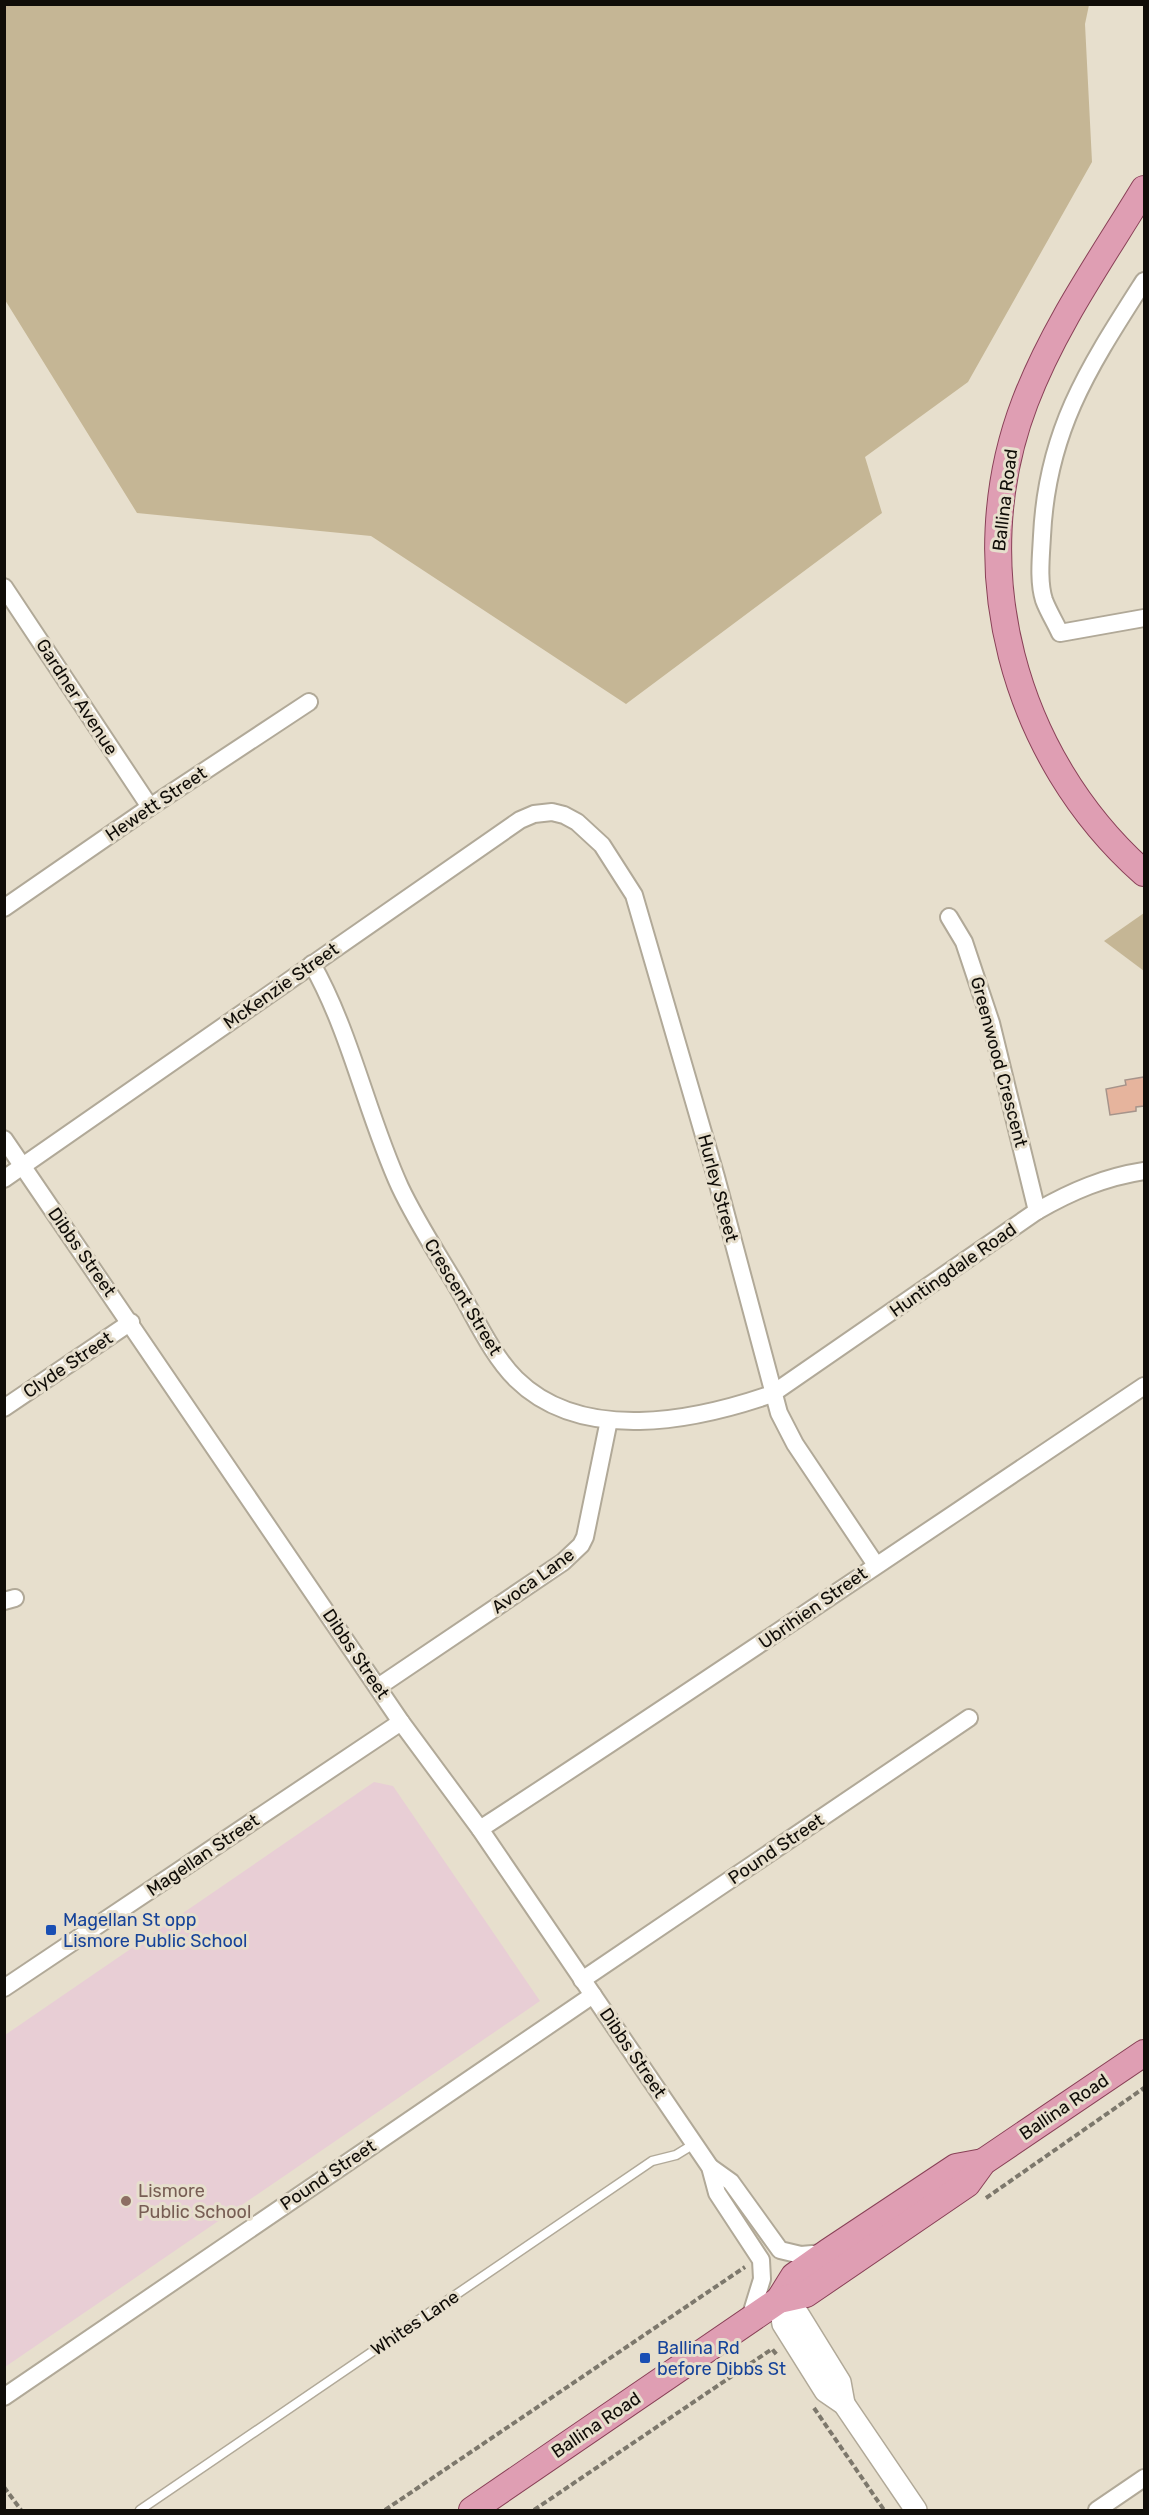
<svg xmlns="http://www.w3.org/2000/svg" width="1149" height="2515" font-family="Rubik,sans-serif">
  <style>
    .industrial { fill: #e8ced5 }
    .green { fill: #c5b695 }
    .building { fill: #e6b49d; stroke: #a6948b; stroke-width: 1.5 }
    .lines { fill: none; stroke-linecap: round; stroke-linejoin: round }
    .service-casing { stroke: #b1a998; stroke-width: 11 }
    .minor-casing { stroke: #b1a998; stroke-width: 20 }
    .tertiary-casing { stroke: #b1a998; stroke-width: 24 }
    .primary-casing { stroke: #894157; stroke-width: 28 }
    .path { stroke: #7d786c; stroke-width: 4; stroke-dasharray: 6 3; stroke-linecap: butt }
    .service { stroke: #fff; stroke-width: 8 }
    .minor { stroke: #fff; stroke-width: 16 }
    .tertiary { stroke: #fff; stroke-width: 21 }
    .primary { stroke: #df9eb3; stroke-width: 26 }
    .transit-dot { fill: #1a4fb4; stroke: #e7dfcd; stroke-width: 2 }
    .education-dot { fill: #8d6e63; stroke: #e7dfcd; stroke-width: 2 }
    .labels { text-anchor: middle; stroke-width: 6; stroke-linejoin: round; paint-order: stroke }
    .street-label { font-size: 18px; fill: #100d08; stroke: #e7dfcd }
    .transit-label { font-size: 18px; fill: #164399; stroke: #e7dfcd; text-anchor: start }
    .education-label { font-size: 18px; fill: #785e54; stroke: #e7dfcd; text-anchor: start }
  </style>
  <rect width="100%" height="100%" fill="#e7dfcd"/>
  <path class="industrial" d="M374,1782L393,1786L540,2001L5,2367V2035Z"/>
  <g class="green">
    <path d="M5,4L1089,5L1085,24L1092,162L968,382L865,457L882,513L626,704L371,536L137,513L5,300Z"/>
    <path d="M1144,913V971L1104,941Z"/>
  </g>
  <path class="building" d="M1144,1077V1106L1136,1107V1111L1110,1115L1106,1089L1126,1085L1125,1080Z"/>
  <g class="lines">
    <g class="service-casing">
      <path id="service" d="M140,2510L652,2161L676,2155L694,2144"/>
    </g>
    <g class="minor-casing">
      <g id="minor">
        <path d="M1144,281C1089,367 1047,430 1042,536C1041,556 1038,581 1044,600C1048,611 1055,622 1060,633L1144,618"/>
        <path d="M4,587L150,807"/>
        <path d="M4,908L150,807L309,702"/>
        <path d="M949,917L964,942L991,1023L1037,1211"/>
        <path d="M312,964C351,1033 367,1115 400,1187C417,1223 439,1256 459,1290C476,1319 492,1355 516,1379C582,1444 694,1421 772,1394L1037,1211C1072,1191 1105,1177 1144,1171"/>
        <path d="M4,1139L401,1722L480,1829L710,2167L717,2193L761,2260L762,2279L749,2321"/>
        <path d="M4,1179L520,820L534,814L552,812L564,815L577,822L602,845L634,895L716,1177L779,1413L795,1444L876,1565"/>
        <path d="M4,1408L131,1322"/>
        <path d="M4,1601L15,1598"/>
        <path d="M378,1687L563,1562L581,1545L585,1537L609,1420"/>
        <path d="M480,1829C703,1684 923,1534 1144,1386"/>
        <path d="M582,1980L969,1718"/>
        <path d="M4,1988L401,1722"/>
        <path d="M710,2167L731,2182L780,2250L801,2255L824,2253"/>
        <path d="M4,2397L593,1995"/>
        <path d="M1097,2510L1144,2478"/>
      </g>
    </g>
    <g class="tertiary-casing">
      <g id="tertiary">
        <path d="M779,2300L783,2324L825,2391L844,2404L916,2510"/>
        <path d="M779,2300L798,2314L840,2382L844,2404"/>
      </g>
    </g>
    <g class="primary-casing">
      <g id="primary">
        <path d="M1144,189C1102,258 1054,326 1025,402C962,567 1013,757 1144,873"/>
        <path d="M779,2300L794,2276L828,2252L956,2167L983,2162"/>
        <path d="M472,2510L779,2300L806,2294L967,2184L983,2162L1144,2053"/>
      </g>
    </g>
    <g class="path">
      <path d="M986,2198L1144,2088"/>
      <path d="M814,2408L884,2510"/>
      <path d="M4,2487L21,2510"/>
      <path d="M385,2510L745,2267"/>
      <path d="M534,2510L772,2349L777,2355"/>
    </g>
    <use href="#service" class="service"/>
    <use href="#minor" class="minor"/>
    <use href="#tertiary" class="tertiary"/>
    <use href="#primary" class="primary"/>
  </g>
  <g class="transit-dot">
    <rect x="45" y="1924" width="12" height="12" rx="3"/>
    <rect x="639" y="2352" width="12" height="12" rx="3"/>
  </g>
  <circle class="education-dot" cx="126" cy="2201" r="6"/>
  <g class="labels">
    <g class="street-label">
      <text transform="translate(1005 500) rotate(-83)" y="6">Ballina Road</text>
      <text transform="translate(77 697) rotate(57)" y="6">Gardner Avenue</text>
      <text transform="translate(156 804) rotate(-34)" y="6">Hewett Street</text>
      <text transform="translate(281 986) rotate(-35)" y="6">McKenzie Street</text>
      <text transform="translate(999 1062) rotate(75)" y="6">Greenwood Crescent</text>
      <text transform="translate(718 1188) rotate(75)" y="6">Hurley Street</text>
      <text transform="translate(82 1252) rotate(55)" y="6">Dibbs Street</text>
      <text transform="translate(953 1270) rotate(-35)" y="6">Huntingdale Road</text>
      <text transform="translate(463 1297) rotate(59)" y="6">Crescent Street</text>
      <text transform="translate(68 1365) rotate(-34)" y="6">Clyde Street</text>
      <text transform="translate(533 1581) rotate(-36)" y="6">Avoca Lane</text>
      <text transform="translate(813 1608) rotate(-35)" y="6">Ubrihien Street</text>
      <text transform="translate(356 1654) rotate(56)" y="6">Dibbs Street</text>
      <text transform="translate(776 1849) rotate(-34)" y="6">Pound Street</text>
      <text transform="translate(203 1855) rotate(-34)" y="6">Magellan Street</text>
      <text transform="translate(633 2053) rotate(56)" y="6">Dibbs Street</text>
      <text transform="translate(1064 2107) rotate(-34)" y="6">Ballina Road</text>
      <text transform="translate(328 2175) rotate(-34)" y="6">Pound Street</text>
      <text transform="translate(415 2323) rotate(-34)" y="6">Whites Lane</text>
      <text transform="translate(596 2425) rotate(-34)" y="6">Ballina Road</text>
    </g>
    <g class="transit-label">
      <text x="63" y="1926">Magellan St opp<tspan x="63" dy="21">Lismore Public School</tspan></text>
      <text x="657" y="2354">Ballina Rd<tspan x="657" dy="21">before Dibbs St</tspan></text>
    </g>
    <g class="education-label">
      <text x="138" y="2197">Lismore<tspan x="138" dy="21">Public School</tspan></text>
    </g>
  </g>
  <rect width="1149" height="2515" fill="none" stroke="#100d08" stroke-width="12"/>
</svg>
